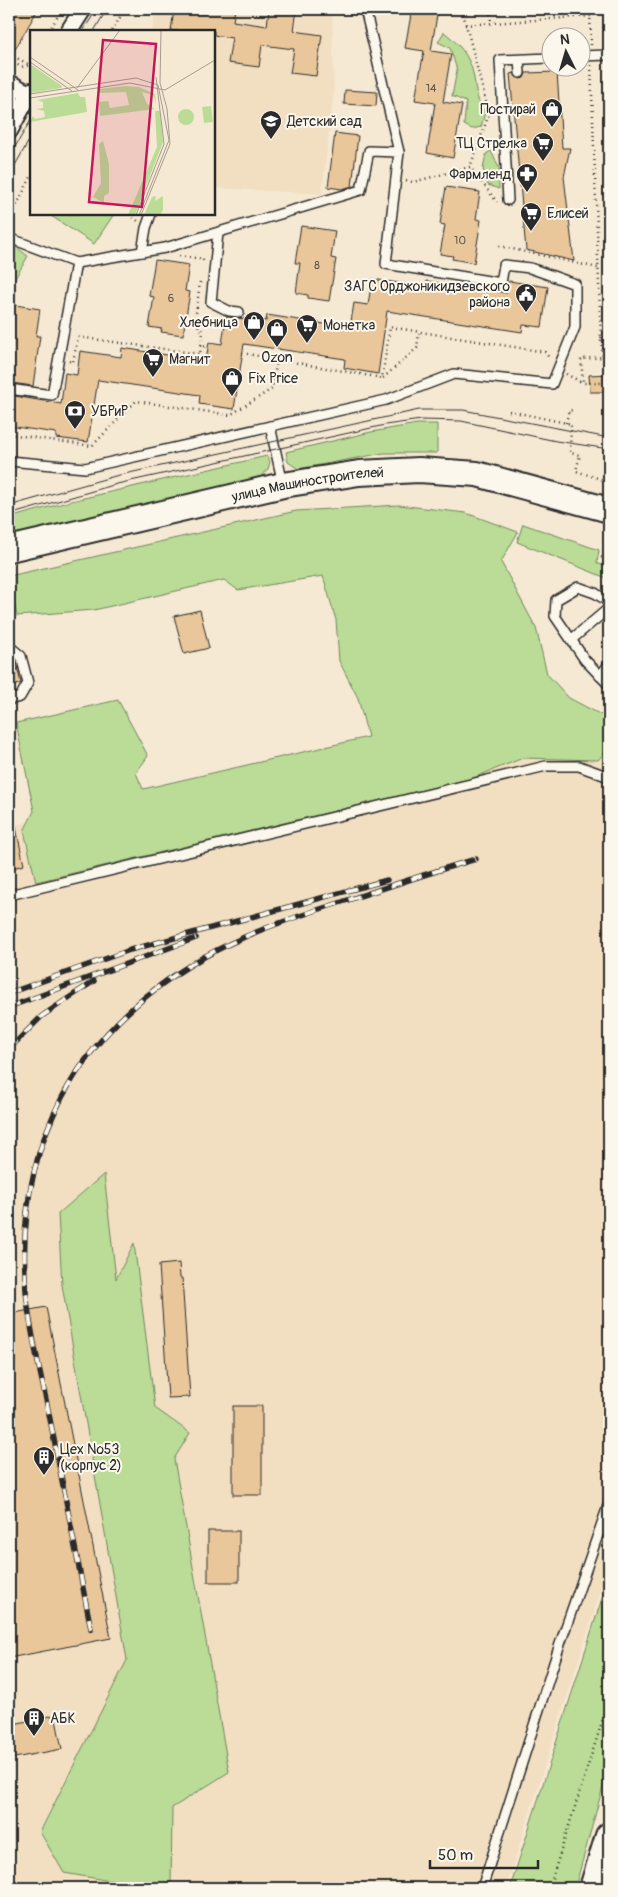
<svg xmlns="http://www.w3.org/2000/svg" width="618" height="1897" font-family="Pangolin,sans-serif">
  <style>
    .built { fill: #f2dfc2 }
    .green { fill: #badc96; stroke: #728460 }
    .building { fill: #e9c79a; stroke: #2b2b2b }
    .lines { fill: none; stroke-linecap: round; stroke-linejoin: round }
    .service-casing { stroke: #2b2b2b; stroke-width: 12 }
    .minor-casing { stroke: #2b2b2b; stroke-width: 20 }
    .secondary-casing { stroke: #2b2b2b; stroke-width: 28 }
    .primary-casing { stroke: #2b2b2b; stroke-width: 30 }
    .path { stroke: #2b2b2b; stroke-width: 2.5; stroke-dasharray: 1 4; stroke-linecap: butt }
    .service { stroke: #fbf7ec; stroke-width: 9 }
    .minor { stroke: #fbf7ec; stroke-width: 16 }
    .secondary { stroke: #fbf7ec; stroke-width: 24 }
    .primary { stroke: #fbf7ec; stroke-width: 26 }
    .tram { stroke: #2b2b2b; stroke-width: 1 }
    .rail-casing { stroke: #2b2b2b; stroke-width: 5.5 }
    .rail { stroke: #fbf7ec; stroke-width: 4; stroke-dasharray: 11; stroke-linecap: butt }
    .labels { text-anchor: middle; stroke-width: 4; stroke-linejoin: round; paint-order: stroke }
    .number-label { font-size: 11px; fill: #5a5247 }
    .poi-label { font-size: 14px; fill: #2b2b2b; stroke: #fbf7ec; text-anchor: start }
    .street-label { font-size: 14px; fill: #2b2b2b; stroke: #fbf7ec }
    .inset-road { fill: none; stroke: #a59d90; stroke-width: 1 }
    .view { fill: #c2185b; fill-opacity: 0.15; stroke: #c2185b; stroke-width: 2.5 }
    .inset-edge { fill: none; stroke: #2b2b2b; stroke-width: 2.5 }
  </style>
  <rect width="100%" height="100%" fill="#f6e9d3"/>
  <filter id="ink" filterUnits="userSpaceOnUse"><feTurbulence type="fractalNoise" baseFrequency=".02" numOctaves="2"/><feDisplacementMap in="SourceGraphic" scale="10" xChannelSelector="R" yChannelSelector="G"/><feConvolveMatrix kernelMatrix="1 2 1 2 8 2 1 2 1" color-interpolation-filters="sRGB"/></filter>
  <g filter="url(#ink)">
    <g class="built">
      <path d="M156,9H332L334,92L322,194L214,188V31H152Z"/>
      <path d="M568,704L609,726V1565L506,1888H9V826Z"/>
    </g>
    <g class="green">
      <path d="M444,32C457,42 470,56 473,73C477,91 474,95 485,113L481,127L472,129L464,125L466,102L452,96L457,70L450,48L438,42Z"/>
      <path d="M491,151L499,168V189L488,185L483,169L486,154Z"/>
      <path d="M48,214H114L94,244Z"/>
      <path d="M9,242L28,256L9,289Z"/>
      <path d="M417,424H437V453H384L298,469L288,462L286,452L371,432Z"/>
      <path d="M267,456L270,462L268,469L262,476L9,538V518L71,501Z"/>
      <path d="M399,505L466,513L518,532L501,562L536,628L547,674L569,698L609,719V748L598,760L523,758L473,778L36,882L24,831L34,811L16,723L118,700L148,756L136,773L143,789L368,737L358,698L339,661L336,620L323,576L238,590L224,580L94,610L17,616L9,576L296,511Z"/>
      <path d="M523,524L599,550L597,563L609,568V579L517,542Z"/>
      <path d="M104,1174L116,1279L134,1243L155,1408L190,1433L174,1459L229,1772L172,1808L171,1888H152L64,1873L40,1832L127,1660L62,1285L58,1214Z"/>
      <path d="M609,1576V1765L575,1888H510Z"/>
    </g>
    <g class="building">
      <path d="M9,9H38L9,60Z"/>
      <path d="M205,9H235L233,21L267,26L269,9H297L294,31L322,35L316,76L290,73L294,49L262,45L259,67L228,63L232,38L214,35V31H171L174,10L205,14Z"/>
      <path d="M412,9H438L431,51L451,54L443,102L462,105L453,158L427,153L435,103L415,100L424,51L405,48Z"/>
      <path d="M557,72L562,148H570L564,177L574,261L526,250L510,74L514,73L520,79L524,78L526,73Z"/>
      <path d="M345,90L377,92L376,106L344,104Z"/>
      <path d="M335,133L358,136L352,186L342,189L328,187Z"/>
      <path d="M446,187L480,192L476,219L481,220L474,263L452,259L453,256L440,254L445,225L440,224Z"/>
      <path d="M301,226L335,231L331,258L336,259L329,301L308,298V295L296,293L300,263H295Z"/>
      <path d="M155,260L189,265L185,291L190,292L183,335L161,332L162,329L149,327L154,297L149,296Z"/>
      <path d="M372,279L426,287L427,281L507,293L509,281L548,287L542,327L523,325L522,332L387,311L378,374L344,368L345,359L244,344L234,409L199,404L200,395L98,380L88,442L56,438V433L9,426V395L61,404L65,373L77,375L80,351L121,357L122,348L206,361L209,342L222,344L226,317L266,321L267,315L350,328L354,303L368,305Z"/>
      <path d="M9,304L40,309L36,336H40L33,386L11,383L13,373L9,372Z"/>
      <path d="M609,374V392H590L589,375Z"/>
      <path d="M200,610L209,648L184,654L174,616Z"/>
      <path d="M9,654L15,659L21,683L9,688Z"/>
      <path d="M9,818H14L24,865L9,869Z"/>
      <path d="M179,1263L180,1278H182L190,1397L168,1398L159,1265Z"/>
      <path d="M46,1307L111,1638L9,1658V1314Z"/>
      <rect x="233" y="1406" width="29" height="89"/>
      <rect x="208" y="1531" width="31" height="51"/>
      <path d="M55,1715L62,1749L9,1759V1725Z"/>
    </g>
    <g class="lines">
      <g class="service-casing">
        <g id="service">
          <path d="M365,9L399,152"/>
          <path d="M580,56L609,55"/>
          <path d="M519,60L520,73"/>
          <path d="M508,200L500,60L550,58"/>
          <path d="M218,233L211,302L229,311L239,312"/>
          <path d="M9,238L76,263L165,248L361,190L369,151L399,152L386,264L501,283L504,265L530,268L575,284V327L552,384L454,374L386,400L85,468L9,461"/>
          <path d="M142,252L146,228L151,214"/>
          <path d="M9,389L52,395L76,263"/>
          <path d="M270,426L283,484"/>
          <path d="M609,602L595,593L578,587L556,600L555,616L585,660L609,685"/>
          <path d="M571,640L609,608"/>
          <path d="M9,646L21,656L28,683L20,697L9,700"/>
          <path d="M600,676L609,664"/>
          <path d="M9,895L546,766H579L609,777"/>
          <path d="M482,1888L559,1647L609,1503"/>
        </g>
      </g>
      <g class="minor-casing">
        <g id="minor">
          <path d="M69,31L83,9"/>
          <path d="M9,83L29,94"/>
          <path d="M9,131L31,91"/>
        </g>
      </g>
      <g class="secondary-casing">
        <g id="secondary">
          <path id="s1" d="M9,549L283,485L359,473L419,470L477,474L609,510"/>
        </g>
      </g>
      <g class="primary-casing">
        <path id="primary" d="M593,1888L609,1836"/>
      </g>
      <g class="path">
        <path d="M462,9L489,114L470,167"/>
        <path d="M490,9L491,23"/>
        <path d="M590,9L591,45"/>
        <path d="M465,25L591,16"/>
        <path d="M49,31L62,9"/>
        <path d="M112,31L125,9"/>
        <path d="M9,54L30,65L31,62"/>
        <path d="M9,60L21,67L30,65"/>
        <path d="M591,65L601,340L603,357L581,359L583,383H609"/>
        <path d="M406,181L413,182L470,167L497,202"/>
        <path d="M12,214L31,177"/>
        <path d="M129,214L138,221"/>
        <path d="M499,246L598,268"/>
        <path d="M179,256L203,259V262"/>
        <path d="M200,282L195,321L203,332L201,346L208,347"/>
        <path d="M601,338L609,324"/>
        <path d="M242,353L382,378L390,327L545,352L550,359"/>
        <path d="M69,361L73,362L78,337L200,354L201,346"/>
        <path d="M566,374L583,383"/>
        <path d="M383,378L417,348L419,333"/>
        <path d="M509,411L571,424L570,453L580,455L576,471L607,481"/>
        <path d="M566,423L569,410L575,411"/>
        <path d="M9,434L92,446L136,401L230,415L272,389L277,360"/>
        <path d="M601,557L609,560"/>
        <path d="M549,1888L609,1700"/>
      </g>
      <use href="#service" class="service"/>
      <use href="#minor" class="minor"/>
      <use href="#secondary" class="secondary"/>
      <use href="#primary" class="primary"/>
      <g class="tram">
        <path d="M83,31L97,9"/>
        <path d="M94,31L107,9"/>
        <path d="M9,157L31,120"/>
        <path d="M9,176L31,137"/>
        <path d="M9,506L115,476L419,410H463L609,438"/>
        <path d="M9,515L117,484L385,425L421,420L461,421L556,441L609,449"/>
      </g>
      <g class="rail-casing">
        <g id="rail">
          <path d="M9,993L130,950L387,880"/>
          <path d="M9,1007L196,938"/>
          <path d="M9,1049L42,1016L94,981"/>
          <path d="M91,1629C77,1557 63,1486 49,1414C41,1374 30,1333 26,1291C14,1145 76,1031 202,958C246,933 295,917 342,902C387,887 431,872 476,859"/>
        </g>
      </g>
      <use href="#rail" class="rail"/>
    </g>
  </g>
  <defs>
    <g id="shop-pin" transform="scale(1.125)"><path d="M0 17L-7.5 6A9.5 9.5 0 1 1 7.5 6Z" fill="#2b2b2b" stroke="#fbf7ec"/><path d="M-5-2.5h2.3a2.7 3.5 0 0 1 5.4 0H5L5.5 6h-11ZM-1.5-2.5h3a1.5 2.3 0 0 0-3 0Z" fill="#fff"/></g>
    <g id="school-pin" transform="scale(1.125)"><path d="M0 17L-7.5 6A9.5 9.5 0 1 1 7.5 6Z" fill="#2b2b2b" stroke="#fbf7ec"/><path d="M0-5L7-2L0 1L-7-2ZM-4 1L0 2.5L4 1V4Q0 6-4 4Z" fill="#fff"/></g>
    <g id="supermarket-pin" transform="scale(1.125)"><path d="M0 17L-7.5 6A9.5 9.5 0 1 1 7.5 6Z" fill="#2b2b2b" stroke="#fbf7ec"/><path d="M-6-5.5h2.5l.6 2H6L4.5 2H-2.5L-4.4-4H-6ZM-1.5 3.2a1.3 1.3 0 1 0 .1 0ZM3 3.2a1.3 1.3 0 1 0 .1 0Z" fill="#fff"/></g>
    <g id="pharmacy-pin" transform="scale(1.125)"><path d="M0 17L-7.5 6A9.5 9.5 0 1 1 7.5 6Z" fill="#2b2b2b" stroke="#fbf7ec"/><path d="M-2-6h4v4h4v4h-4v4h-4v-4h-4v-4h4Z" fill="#fff"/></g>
    <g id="civic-pin" transform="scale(1.125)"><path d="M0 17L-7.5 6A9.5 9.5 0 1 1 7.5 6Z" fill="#2b2b2b" stroke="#fbf7ec"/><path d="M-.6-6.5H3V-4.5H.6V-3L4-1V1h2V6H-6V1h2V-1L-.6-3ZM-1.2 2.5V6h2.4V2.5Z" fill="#fff"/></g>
    <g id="bank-pin" transform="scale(1.125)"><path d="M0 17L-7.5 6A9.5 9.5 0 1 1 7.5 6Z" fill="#2b2b2b" stroke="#fbf7ec"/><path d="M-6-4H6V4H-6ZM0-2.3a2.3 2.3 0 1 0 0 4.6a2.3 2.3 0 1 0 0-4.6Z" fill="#fff"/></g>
    <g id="building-pin" transform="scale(1.125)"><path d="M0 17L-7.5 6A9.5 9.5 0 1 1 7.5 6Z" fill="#2b2b2b" stroke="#fbf7ec"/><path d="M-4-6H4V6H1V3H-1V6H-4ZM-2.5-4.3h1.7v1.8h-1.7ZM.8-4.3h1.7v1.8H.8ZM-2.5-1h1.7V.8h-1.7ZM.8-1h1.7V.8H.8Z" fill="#fff"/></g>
  </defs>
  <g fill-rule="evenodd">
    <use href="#shop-pin" x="552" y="109"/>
    <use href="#school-pin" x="271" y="121"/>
    <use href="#supermarket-pin" x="543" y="143"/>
    <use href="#pharmacy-pin" x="527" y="174"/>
    <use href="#supermarket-pin" x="531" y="213"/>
    <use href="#civic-pin" x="526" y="294"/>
    <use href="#shop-pin" x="254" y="322"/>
    <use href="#supermarket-pin" x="307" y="325"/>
    <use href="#shop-pin" x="277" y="329"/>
    <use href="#supermarket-pin" x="153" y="359"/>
    <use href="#shop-pin" x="232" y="378"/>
    <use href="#bank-pin" x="75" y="411"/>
    <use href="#building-pin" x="44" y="1457"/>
    <use href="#building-pin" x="34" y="1718"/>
  </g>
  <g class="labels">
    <g class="number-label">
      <text x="431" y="92">14</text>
      <text x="460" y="244">10</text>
      <text x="317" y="269">8</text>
      <text x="171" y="302">6</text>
    </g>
    <g class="poi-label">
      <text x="536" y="114" text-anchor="end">Постирай</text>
      <text x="287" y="126">Детский сад</text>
      <text x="527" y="148" text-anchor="end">ТЦ Стрелка</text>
      <text x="511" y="179" text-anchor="end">Фармленд</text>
      <text x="547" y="218">Елисей</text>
      <text x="510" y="291" text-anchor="end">ЗАГС Орджоникидзевского<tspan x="510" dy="16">района</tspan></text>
      <text x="238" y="327" text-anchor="end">Хлебница</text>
      <text x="323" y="330">Монетка</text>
      <text x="277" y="362" text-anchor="middle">Ozon</text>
      <text x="169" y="364">Магнит</text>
      <text x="248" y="383">Fix Price</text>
      <text x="91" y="416">УБРиР</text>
      <text x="60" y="1454">Цех №53<tspan x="60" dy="16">(корпус 2)</tspan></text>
      <text x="50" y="1723">АБК</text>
    </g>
    <g class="street-label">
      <text dy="5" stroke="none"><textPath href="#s1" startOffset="306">улица Машиностроителей</textPath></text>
    </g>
  </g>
  <g transform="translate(30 30)">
    <rect width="185" height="185" fill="#f6e9d3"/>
    <path d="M0,34L32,56L31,58L0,63ZM95,56L109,57L125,64L126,73L123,65L112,62L117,74L125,79L70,86L69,72L78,71L80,78L99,75L96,62L70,63L69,59ZM48,63L50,67H55L57,82L0,92L3,86L5,89L15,87L14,81L6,79L13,78V72L7,70ZM181,76L183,92L174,93L172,77ZM148 87a8 8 0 1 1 16 0a8 8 0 1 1-16 0ZM125,81H130L133,112L105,185H98L127,117ZM73,111L79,134V163L74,166V173L63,167L71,153L69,114ZM126,166L125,171L133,166V180L130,185H114L122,167Z" fill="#badc96"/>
    <path class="inset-road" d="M0,27L48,60M0,32L42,61M47,58L90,0M0,64L106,48L128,55L139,110L109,185M0,68L100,53L135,60L185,30M106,185L134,114L126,47M111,185L140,114L137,79L130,53L131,0"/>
    <path class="view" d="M73,10L126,14L112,177L59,172Z"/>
    <rect width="185" height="185" class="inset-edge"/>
  </g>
  <rect width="618" height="1897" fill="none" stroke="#fbf7ec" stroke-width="30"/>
  <rect x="15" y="15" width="588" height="1867" fill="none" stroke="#2b2b2b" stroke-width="2" filter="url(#ink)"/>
  <g transform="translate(566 52) rotate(355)"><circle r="24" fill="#fbf7ec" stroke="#a8a59f"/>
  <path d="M0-4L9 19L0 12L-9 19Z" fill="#2b2b2b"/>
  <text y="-8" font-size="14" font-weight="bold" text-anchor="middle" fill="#2b2b2b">N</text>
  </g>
  <path d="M430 1860v8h108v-8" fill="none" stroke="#2b2b2b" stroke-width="2.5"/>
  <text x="438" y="1860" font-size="15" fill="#2b2b2b" stroke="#fbf7ec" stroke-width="4" paint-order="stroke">50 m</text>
</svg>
